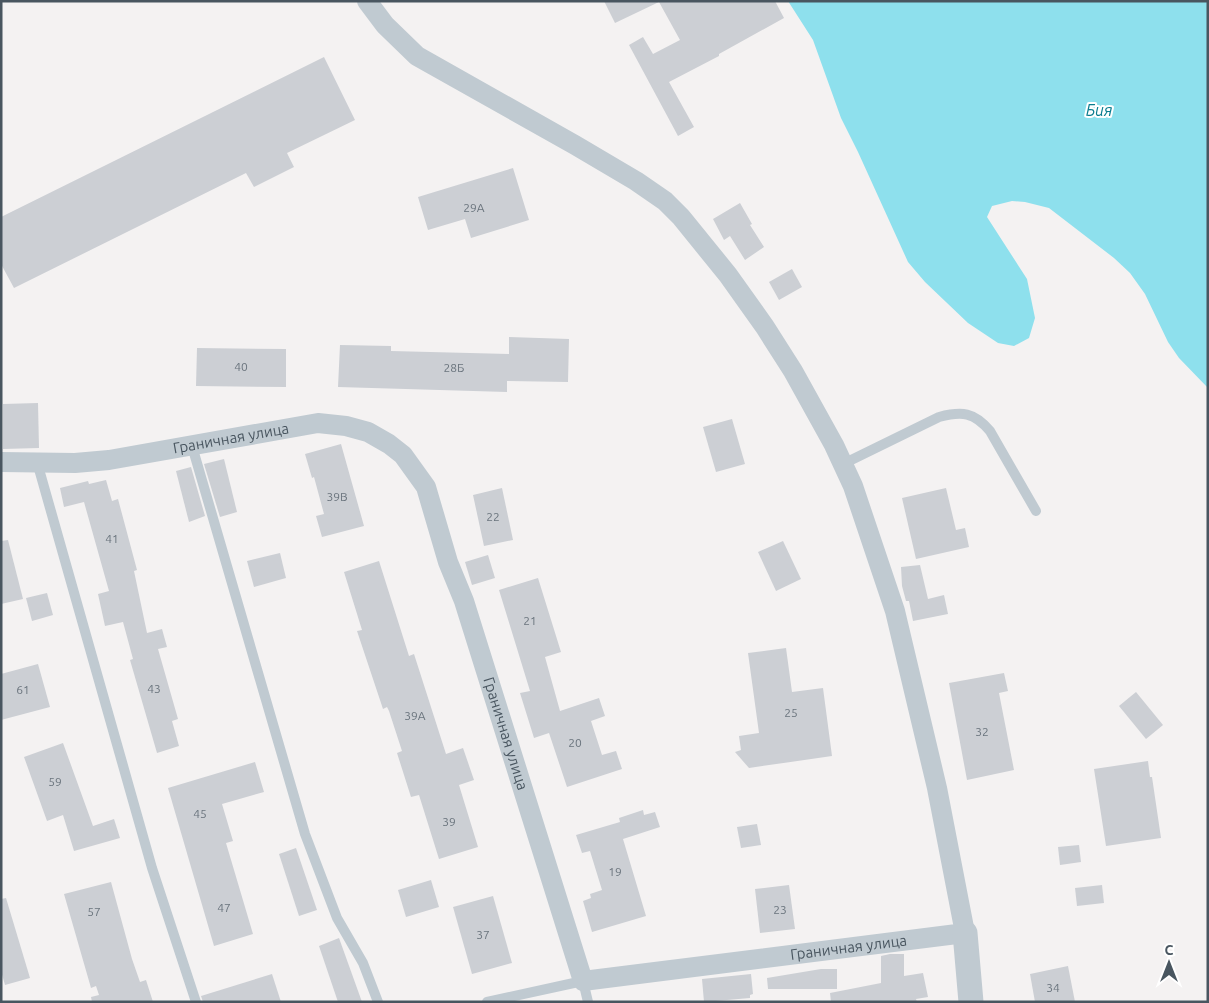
<svg xmlns="http://www.w3.org/2000/svg" width="1209" height="1003" font-family="Ubuntu,sans-serif">
  <style>
    .water { fill: #8ee0ed }
    .building { fill: #cccfd4 }
    .lines { fill: none; stroke-linecap: round; stroke-linejoin: round }
    .service { stroke: #c0cad1; stroke-width: 10 }
    .minor { stroke: #c0cad1; stroke-width: 20 }
    .tertiary { stroke: #c0cad1; stroke-width: 25 }
    .labels { text-anchor: middle; stroke-width: 4; stroke-linejoin: round; paint-order: stroke }
    .number-label { font-size: 12px; fill: #6a747d }
    .street-label { font-size: 15px; fill: #495660; stroke: #fff }
    .water-label { font-size: 16px; font-style: italic; fill: #0c7d90; stroke: #fff }
  </style>
  <rect width="100%" height="100%" fill="#f4f2f2"/>
  <path class="water" d="M788,1H1208V388L1179,358L1168,342L1145,294L1130,273L1114,258L1049,208L1025,202L1012,201L992,206L987,217L1027,279L1035,318L1029,338L1014,346L998,343L968,323L925,282L908,262L858,152L841,118L813,40Z"/>
  <g class="building">
    <path d="M604,1H775L784,18L719,54V56L669,82L694,127L678,136L629,45L643,37L653,54L680,40L659,2L615,23Z"/>
    <path d="M324,57L355,120L287,153L294,167L254,187L246,173L14,288L1,264V217Z"/>
    <path d="M513,168L529,220L471,238L465,219L428,230L418,197Z"/>
    <path d="M740,203L752,224L750,225L764,247L745,260L730,236L724,240L713,219Z"/>
    <path d="M792,269L802,287L779,300L769,282Z"/>
    <path d="M509,337L569,339L568,382L507,381V392L338,387L340,345L391,346V351L509,354Z"/>
    <path d="M197,348L286,349V387L196,386Z"/>
    <path d="M38,403L39,448L3,449V404Z"/>
    <path d="M732,419L745,464L716,472L703,427Z"/>
    <path d="M341,444L364,526L322,537L316,516L324,514L314,477L312,478L305,454Z"/>
    <path d="M224,459L237,512L220,517L204,464Z"/>
    <path d="M191,467L205,516L189,522L176,471Z"/>
    <path d="M106,480L112,501L118,499L137,570L134,571L147,633L162,629L167,647L158,649L178,719L172,721L179,746L157,753L130,660L133,659L123,622L105,626L98,594L109,591L84,502L64,507L60,488L88,481L89,484Z"/>
    <path d="M502,488L513,540L484,546L473,495Z"/>
    <path d="M946,488L956,530L965,528L969,547L916,559L902,498Z"/>
    <path d="M8,540L23,599L1,604V541Z"/>
    <path d="M783,541L801,579L776,591L758,552Z"/>
    <path d="M280,553L286,578L254,587L247,561Z"/>
    <path d="M488,555L495,578L472,585L465,562Z"/>
    <path d="M379,561L409,656L414,654L446,754L463,748L474,780L459,785L478,847L439,859L419,795L411,797L397,753L402,751L389,711L387,707L383,709L357,631L362,630L344,572Z"/>
    <path d="M920,565L928,599L944,595L948,614L913,621L909,601H906L902,586L901,567Z"/>
    <path d="M538,578L561,652L545,657L560,711L599,698L605,716L591,721L602,755L616,751L622,769L567,787L549,733L534,738L520,693L530,691L499,590Z"/>
    <path d="M47,593L53,615L32,621L26,598Z"/>
    <path d="M786,648L792,692L823,688L832,756L749,768L735,752L741,750L739,736L759,733L748,653Z"/>
    <path d="M38,664L50,707L1,720V674Z"/>
    <path d="M1004,673L1008,691L999,693L1014,770L967,780L949,683Z"/>
    <path d="M1136,692L1163,725L1146,739L1119,706Z"/>
    <path d="M63,743L93,826L114,819L120,838L74,851L63,815L47,821L24,757Z"/>
    <path d="M1148,761L1150,777H1152L1161,838L1106,846L1094,769Z"/>
    <path d="M255,762L264,792L222,804L233,841L226,843L253,934L214,946L168,788Z"/>
    <path d="M643,810L644,815L655,812L660,827L623,839L646,916L592,932L583,901L591,898L590,894L602,890L590,851L582,853L576,835L620,822L619,818Z"/>
    <path d="M757,824L761,845L741,848L737,827Z"/>
    <path d="M1079,845L1081,862L1060,865L1058,847Z"/>
    <path d="M296,848L317,910L299,916L279,854Z"/>
    <path d="M431,880L439,907L406,917L398,890Z"/>
    <path d="M111,882L132,959L140,982L146,980L153,1002H92L91,997L99,995L96,986L91,988L64,894Z"/>
    <path d="M789,885L795,929L760,933L755,889Z"/>
    <path d="M1102,885L1104,903L1077,906L1075,888Z"/>
    <path d="M493,896L512,963L472,974L453,907Z"/>
    <path d="M6,898L30,978L5,985L1,971V899Z"/>
    <path d="M339,938L362,1002H338L319,946Z"/>
    <path d="M890,954H904V976L923,973L928,997L916,999L917,1002H831L830,993L881,983V956Z"/>
    <path d="M1068,966L1075,1002H1035L1030,974Z"/>
    <path d="M821,969H837V989H768L767,978Z"/>
    <path d="M272,974L281,1002H203L201,996Z"/>
    <path d="M751,974L753,994L750,995V998L704,1002L702,979Z"/>
  </g>
  <g class="lines">
    <g class="service">
      <path d="M192,446L305,834L337,918L363,963L378,1002"/>
      <path d="M37,462L152,868L196,1002"/>
      <path d="M843,464L939,417C962,411 974,412 990,431L1036,511"/>
      <path d="M487,1002L583,981L588,1002"/>
    </g>
    <path class="minor" id="s1" d="M1,462L75,463L109,460L318,423L346,426L368,432L389,444L403,455L426,487L448,562L464,601L583,981L965,933L937,788L895,611L853,486L834,445L793,371L765,327L728,275L681,217L665,201L636,181L575,145L417,56L385,25L367,1"/>
    <path class="tertiary" d="M965,933L971,1002"/>
  </g>
  <g class="labels">
    <g class="number-label">
      <text x="474" y="212">29А</text>
      <text x="241" y="371">40</text>
      <text x="454" y="372">28Б</text>
      <text x="337" y="501">39В</text>
      <text x="493" y="521">22</text>
      <text x="112" y="543">41</text>
      <text x="530" y="625">21</text>
      <text x="154" y="693">43</text>
      <text x="23" y="694">61</text>
      <text x="791" y="717">25</text>
      <text x="415" y="720">39А</text>
      <text x="982" y="736">32</text>
      <text x="575" y="747">20</text>
      <text x="55" y="786">59</text>
      <text x="200" y="818">45</text>
      <text x="449" y="826">39</text>
      <text x="615" y="876">19</text>
      <text x="224" y="912">47</text>
      <text x="780" y="914">23</text>
      <text x="94" y="916">57</text>
      <text x="483" y="939">37</text>
      <text x="1053" y="992">34</text>
    </g>
    <g class="street-label">
      <text dy="5" stroke="none"><textPath href="#s1" startOffset="232">Граничная улица</textPath></text>
      <text dy="5" stroke="none"><textPath href="#s1" startOffset="712">Граничная улица</textPath></text>
      <text dy="5" stroke="none"><textPath href="#s1" startOffset="1239">Граничная улица</textPath></text>
    </g>
    <g class="water-label">
      <text x="1099" y="116">Бия</text>
    </g>
  </g>
  <rect width="1209" height="1003" fill="none" stroke="#495660" stroke-width="5"/>
  <g transform="translate(1169 963)" stroke="#ffffff" stroke-width="4" paint-order="stroke">
  <path d="M0-4L9 19L0 12L-9 19Z" fill="#495660"/>
  <text y="-8" font-size="14" font-weight="bold" text-anchor="middle" fill="#495660">С</text>
  </g>
</svg>
